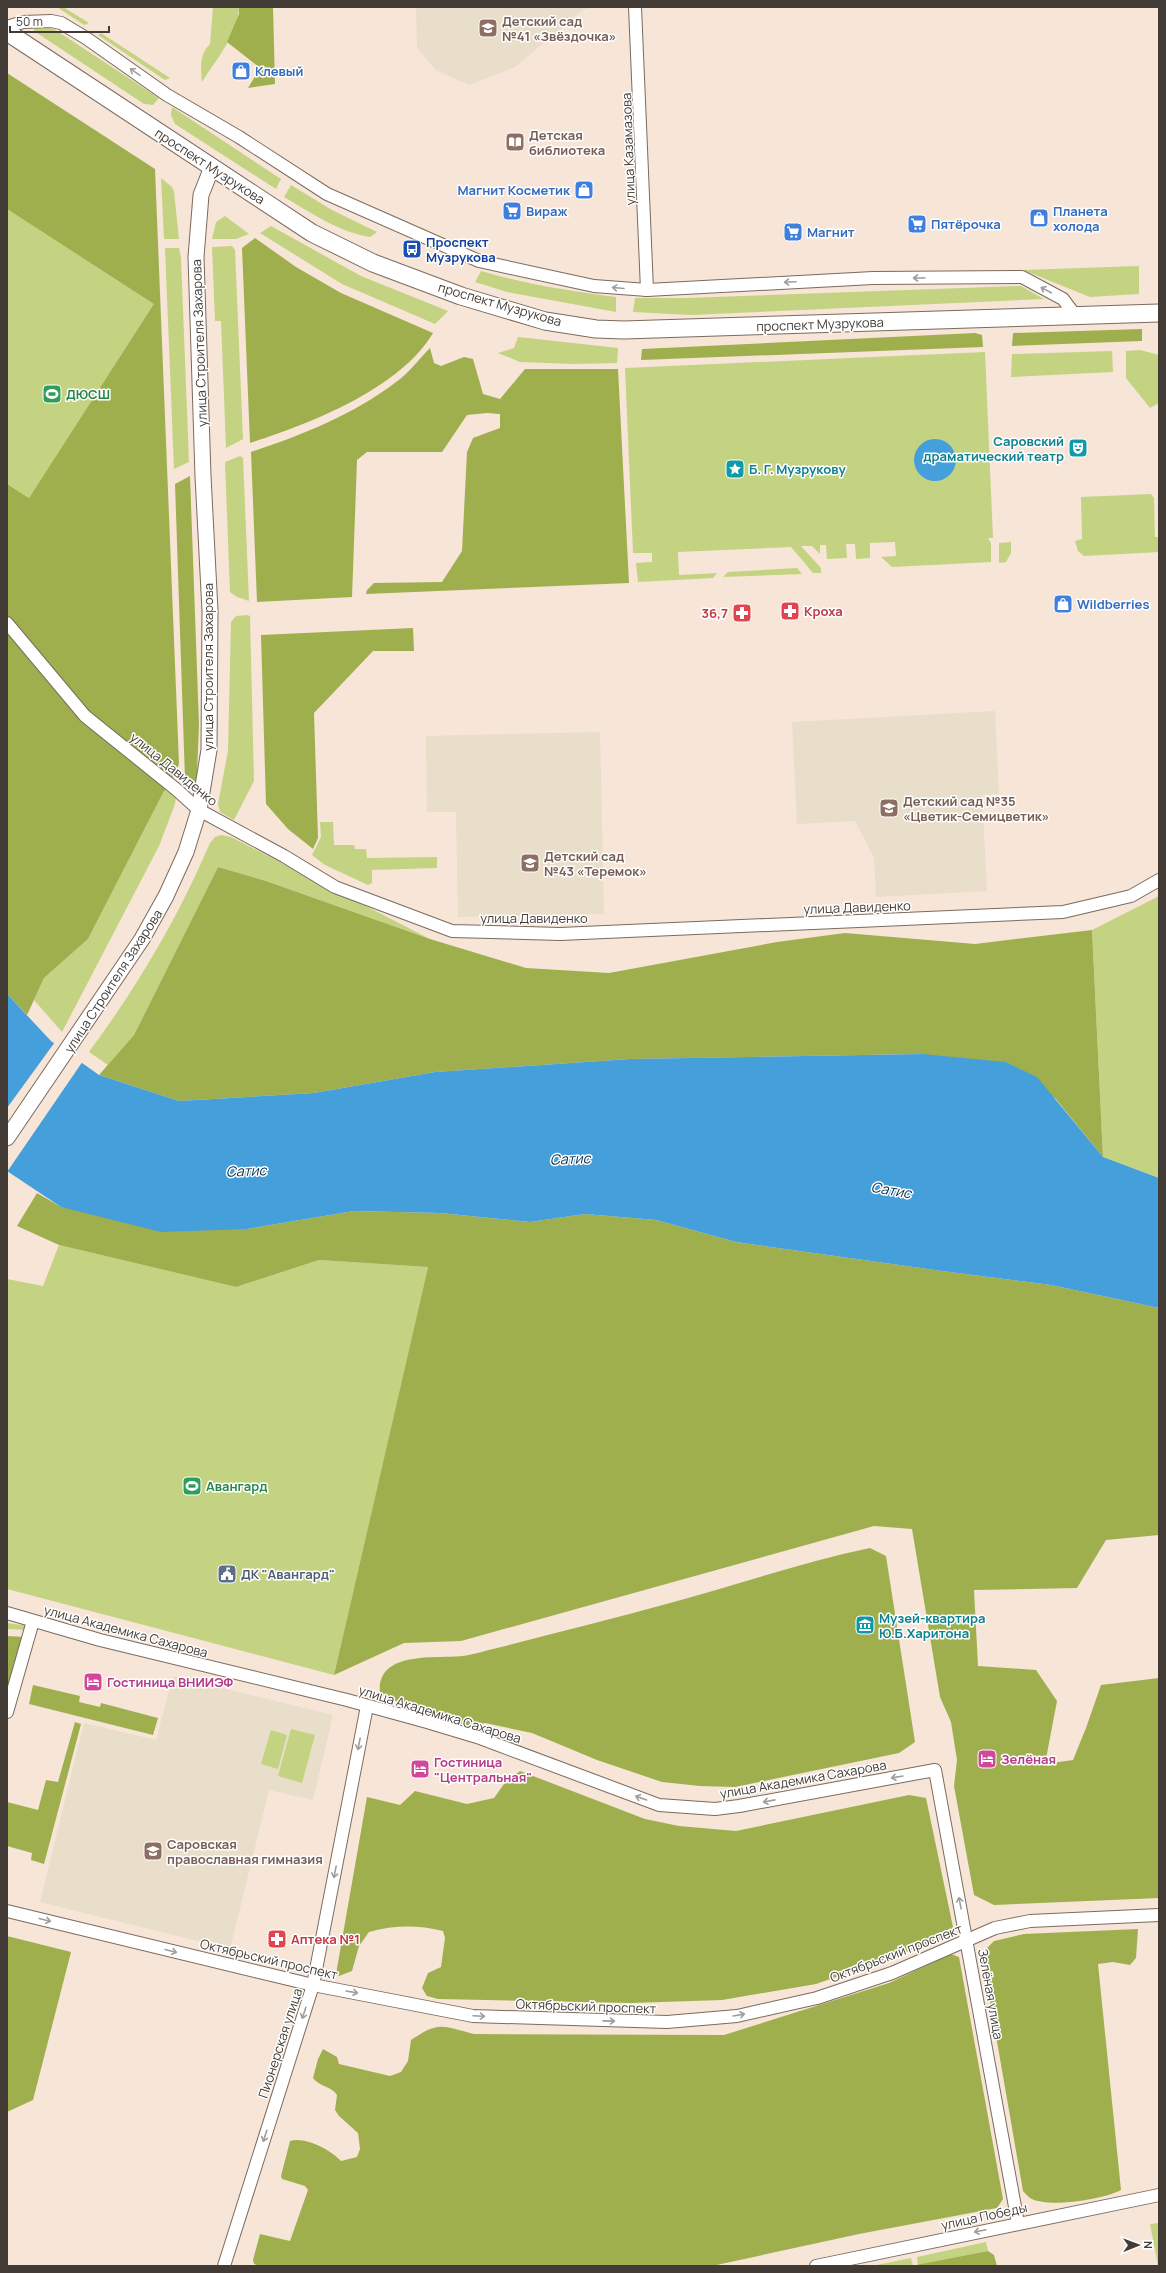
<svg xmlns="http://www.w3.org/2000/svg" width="1166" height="2273" font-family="Manrope,sans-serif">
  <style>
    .education { fill: #e8dec9 }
    .green { fill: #c4d382 }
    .forest { fill: #9faf4e }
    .water { fill: #449fdb }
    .pier { fill: #f7e5d7 }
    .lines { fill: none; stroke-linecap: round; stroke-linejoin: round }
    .minor-casing { stroke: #7a6b5e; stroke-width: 14 }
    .tertiary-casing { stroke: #7a6b5e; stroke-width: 17 }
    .secondary-casing { stroke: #7a6b5e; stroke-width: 19 }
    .minor { stroke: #fff; stroke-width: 12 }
    .tertiary { stroke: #fff; stroke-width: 15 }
    .secondary { stroke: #fff; stroke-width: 17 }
    .oneway { stroke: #a09d9a }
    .labels { text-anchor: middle; stroke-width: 3; stroke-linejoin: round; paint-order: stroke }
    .education-label { font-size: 13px; font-weight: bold; fill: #785e54; stroke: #fff; text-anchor: start }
    .shop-label { font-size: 13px; font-weight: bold; fill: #366cbe; stroke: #fff; text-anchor: start }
    .street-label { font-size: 13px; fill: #423b35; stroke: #fff }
    .transit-label { font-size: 13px; font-weight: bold; fill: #164399; stroke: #fff; text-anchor: start }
    .leisure-label { font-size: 13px; font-weight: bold; fill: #27864d; stroke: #fff; text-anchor: start }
    .culture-label { font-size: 13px; font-weight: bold; fill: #0d838f; stroke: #fff; text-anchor: start }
    .health-label { font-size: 13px; font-weight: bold; fill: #be3a42; stroke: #fff; text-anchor: start }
    .service-label { font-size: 13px; font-weight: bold; fill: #4e5e75; stroke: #fff; text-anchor: start }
    .hotel-label { font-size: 13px; font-weight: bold; fill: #b23c85; stroke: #fff; text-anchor: start }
    .water-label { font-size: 14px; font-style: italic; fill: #062e46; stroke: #fff }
  </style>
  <rect width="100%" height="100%" fill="#f7e5d7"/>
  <g class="education">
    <path d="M416,7H597L584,9L515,67L469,85L436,70L417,48Z"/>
    <path d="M995,711L999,794L982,795L987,891L876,897L874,858L855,821L797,824L792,722Z"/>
    <path d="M600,732L604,914L458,917L456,812H427L426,736Z"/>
    <path d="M173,1676L333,1715L313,1800L269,1790L230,1949L40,1902L84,1723L156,1740Z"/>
  </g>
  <g class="green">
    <path d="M57,7H63L89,23L84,25Z"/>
    <path d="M213,7H239C238,34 216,60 202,82C201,67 199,55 210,44Z"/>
    <path d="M35,27L54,29L159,98L153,105L144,104L34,31Z"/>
    <path d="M101,33L170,78L165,80L98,35Z"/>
    <path d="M172,107L281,179L276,189L175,124L171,115Z"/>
    <path d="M161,178L172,187L174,192L179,239H164Z"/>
    <path d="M291,185L332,210L377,232L370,237C339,232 311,213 284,197Z"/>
    <path d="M7,209L155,304L29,498L7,484Z"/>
    <path d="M225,216L249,234L236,239H212L216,222Z"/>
    <path d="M271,226L361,276L448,311L435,324L342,284L260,233Z"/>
    <path d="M232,246L235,250L243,439L226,448L221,321H215L212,247Z"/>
    <path d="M165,248H179L181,258L189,462L174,469Z"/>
    <path d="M1139,266V294L1090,297L1023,270Z"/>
    <path d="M481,271C525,284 570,291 616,297V312L507,292L475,282Z"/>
    <path d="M1021,286L1044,299L691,315L633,312L635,298H686Z"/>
    <path d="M518,337L618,348L617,363L574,364L520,362L498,353L514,348Z"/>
    <path d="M1140,350L1159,355V403L1150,408L1126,378V351Z"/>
    <path d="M1112,351L1113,372L1011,377L1012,354Z"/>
    <path d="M985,352L993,538H988L991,543V562L892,567L881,557L896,556L895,542L870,543V558L856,559L855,544H846L847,558L827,559L826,545H820V554L812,546H801L821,568V573H813L791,547L678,552L679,575L717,573L713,578L638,582L636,563L652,562V553H633L625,368Z"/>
    <path d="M240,456L243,458L249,601L237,597L230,592L225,462Z"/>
    <path d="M1151,494L1154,498L1155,537H1159V552L1084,556L1078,551L1075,541L1082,539L1081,497Z"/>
    <path d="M1011,542V553L1006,562L999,563V543Z"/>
    <path d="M797,568L802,574L723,577L728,572Z"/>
    <path d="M247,615L250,616L254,781L234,820L220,812L218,804L228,751L231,622L236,616Z"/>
    <path d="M170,784L177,790L175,804L159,846L62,1032L34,1000L44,978L88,939L163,793Z"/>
    <path d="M320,822H333L334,845H354L355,849H366L367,858L437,857V868L372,870V883L368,885L325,865L312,855L321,837Z"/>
    <path d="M221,835L231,837L430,939L266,881L218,867L134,1035L108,1065L89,1052C137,987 178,918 210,843L215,837Z"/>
    <path d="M1159,896V1178L1103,1157L1092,930Z"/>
    <path d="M59,1245L236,1287L319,1260L428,1267L334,1675L7,1589V1279L43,1286Z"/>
    <path d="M7,1623L29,1626L27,1630L7,1629Z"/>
    <path d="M291,1729L315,1735L302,1783L278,1776Z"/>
    <path d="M271,1730L287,1735L278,1769L261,1764Z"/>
    <path d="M1159,2223V2266H1158L1150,2224Z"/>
    <path d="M986,2242L988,2251L918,2265L917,2257Z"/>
    <path d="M911,2258L913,2266H872Z"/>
  </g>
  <g class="forest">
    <path d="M239,7H273L275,84L248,88L260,68L227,42L239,14Z"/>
    <path d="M7,73L155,169L179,764L172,780L163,793L88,939L44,978L27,1015L7,994V484L29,498L154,304L7,209Z"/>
    <path d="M255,238L296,267L341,293L433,333C400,389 309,424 250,443L242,248Z"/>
    <path d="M1142,329V341L1012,346L1013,333Z"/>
    <path d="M975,333L982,335L983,347L641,360L642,349Z"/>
    <path d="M430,348L434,363L441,366L464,357L473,359L483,394L500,399L525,369H618L629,583L366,594L367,590L374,583L442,582L462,551L467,452L473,438L500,428V414L487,413L467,415L442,452H367L357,460L352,597L257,602L251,452C302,435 353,415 396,382C409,373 419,359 430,348Z"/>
    <path d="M190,476L199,725L196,797L185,779L175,484Z"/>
    <path d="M413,628L414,651H373L314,713L318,838L313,849L288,829L266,804L261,635Z"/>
    <path d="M218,867L266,881L430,939L526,968L609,973L777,942L845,933L975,944L1092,930L1103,1157L1055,1098L922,1054L630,1059L435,1072L314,1093L179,1101L99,1075L134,1035Z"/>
    <path d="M37,1193L61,1207L247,1229L354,1211L440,1213L530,1222L585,1214L656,1220L736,1242L942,1271L1051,1285L1159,1308V1535L1106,1540L1077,1588L974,1590L978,1666L1036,1670L1057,1701L1045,1764L1073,1760L1086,1728L1101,1685L1159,1678V1898L994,1905L974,1895L954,1786L957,1760L951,1722L940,1697L912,1529L874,1526L461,1641L404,1643L334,1675L428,1267L319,1260L236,1287L59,1245L17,1226Z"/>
    <path d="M870,1548L886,1556L915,1742L899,1753L735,1787L700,1786L662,1782L597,1760L532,1733L485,1723L472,1727L390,1699L380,1693C376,1650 436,1659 462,1656C474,1655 486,1650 497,1648C555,1633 612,1619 670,1603C736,1585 803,1562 870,1548Z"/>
    <path d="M7,1636L25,1637L7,1700Z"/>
    <path d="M33,1685L80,1696L79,1702L100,1707L101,1703L158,1718L153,1735L29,1704Z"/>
    <path d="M75,1722L81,1724L44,1864L31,1860L32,1853L7,1846V1802L38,1810L46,1780L58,1782Z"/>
    <path d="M520,1771L645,1819L679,1826L736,1831L909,1795L926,1798L953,1927L946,1938L816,1984L722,2000L631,2003L438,1999L427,1996L422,1988L428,1973L441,1967L445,1938L443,1931C417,1925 395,1925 369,1932L359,1946L352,1971L339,1976L336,1974L367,1797L400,1805L415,1791L467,1804L494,1798L504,1784Z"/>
    <path d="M1138,1929L1136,1958L1130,1965L1113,1962L1098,1964L1121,2190C1105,2199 1050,2208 1032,2199C1029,2198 1026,2194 1023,2191L983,1961L985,1950L994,1941L1024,1934Z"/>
    <path d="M7,1936L71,1952L33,2100L7,2112Z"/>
    <path d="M951,1954L959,1957L1003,2199L997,2208L859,2234L712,2266H260L254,2264L253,2260L260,2234L290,2241L308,2190L305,2186L282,2179L281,2176L290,2141C305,2136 331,2150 341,2161L357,2157L360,2149L358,2133L339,2116L335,2110L337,2095C331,2086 320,2087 313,2078L318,2059L323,2049L337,2057L339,2064L390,2076L401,2072L408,2061L411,2040C440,2021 441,2026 474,2034L724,2035L889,1983Z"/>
    <path d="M988,2251L994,2255L997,2266H911Z"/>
  </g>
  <g class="water">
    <circle cx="935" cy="460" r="21"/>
    <path d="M7,994L51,1041L99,1075L179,1101L314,1093L435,1072L630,1059L922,1054L1005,1062L1037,1077L1103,1157L1159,1178V1308L1051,1285L942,1271L736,1242L656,1220L585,1214L530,1222L440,1213L354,1211L247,1229L161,1232L61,1207L7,1171Z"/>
  </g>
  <path class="pier" d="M55,1042L83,1061L7,1172V1108Z"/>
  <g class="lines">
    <g class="minor-casing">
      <g id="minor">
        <path d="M635,7L647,290"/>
        <path d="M7,27L23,22L51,21L61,23L86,38L167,95L239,137L327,194L479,261L594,286L647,290L873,278L1022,277L1063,299L1075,315"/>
        <path d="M7,623L85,716L177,790L199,810L284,856L335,887L452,931L560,934L1063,912L1131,896L1159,880"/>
        <path d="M7,1613L100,1640L347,1700L427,1722L477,1737L659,1805L715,1809L739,1806L935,1770L1018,2223"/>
        <path d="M7,1712L33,1621"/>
        <path d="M7,1911L313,1985L473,2016L667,2022L737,2016L817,1998L892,1973L995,1928L1030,1921L1159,1915"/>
        <path d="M224,2266L313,1985L367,1706"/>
        <path d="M816,2266L1159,2195"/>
      </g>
    </g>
    <g class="tertiary-casing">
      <path id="tertiary" d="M7,1138L142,939L166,896L186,852L199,810L209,750L210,611L203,476L196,257L201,195L212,167"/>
    </g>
    <g class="secondary-casing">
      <path id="secondary" d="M7,32L312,233L373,263L461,296L545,321L596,329L624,330L1159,313"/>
    </g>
    <use href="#minor" class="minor"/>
    <use href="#tertiary" class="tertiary"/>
    <use href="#secondary" class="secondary"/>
  </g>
  <defs><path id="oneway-shaft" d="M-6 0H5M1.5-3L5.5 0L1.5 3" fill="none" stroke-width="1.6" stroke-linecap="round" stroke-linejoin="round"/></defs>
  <g class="oneway">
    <use href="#oneway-shaft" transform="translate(135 72) rotate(-145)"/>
    <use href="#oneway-shaft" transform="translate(919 278) rotate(180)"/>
    <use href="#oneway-shaft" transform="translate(790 282) rotate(177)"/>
    <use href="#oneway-shaft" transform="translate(618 288) rotate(-175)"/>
    <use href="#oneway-shaft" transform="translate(1046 290) rotate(-152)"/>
    <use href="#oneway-shaft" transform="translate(359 1744) rotate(101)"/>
    <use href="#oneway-shaft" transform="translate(897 1777) rotate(170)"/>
    <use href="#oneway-shaft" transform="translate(641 1798) rotate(-161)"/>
    <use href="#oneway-shaft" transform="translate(769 1801) rotate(169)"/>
    <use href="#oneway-shaft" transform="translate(335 1872) rotate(101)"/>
    <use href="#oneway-shaft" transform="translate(960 1903) rotate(-101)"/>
    <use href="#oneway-shaft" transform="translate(45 1920) rotate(14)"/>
    <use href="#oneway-shaft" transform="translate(171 1951) rotate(14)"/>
    <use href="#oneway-shaft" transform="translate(352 1992) rotate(10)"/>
    <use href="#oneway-shaft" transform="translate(304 2013) rotate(108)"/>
    <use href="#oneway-shaft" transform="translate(739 2015) rotate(-10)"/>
    <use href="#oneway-shaft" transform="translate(479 2016) rotate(3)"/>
    <use href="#oneway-shaft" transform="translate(609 2021) rotate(1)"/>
    <use href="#oneway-shaft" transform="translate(265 2136) rotate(108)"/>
    <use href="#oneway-shaft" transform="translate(980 2231) rotate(168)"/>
  </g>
  <defs>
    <g id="school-square" transform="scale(1)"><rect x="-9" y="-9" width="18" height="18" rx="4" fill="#8d6e63" stroke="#fff"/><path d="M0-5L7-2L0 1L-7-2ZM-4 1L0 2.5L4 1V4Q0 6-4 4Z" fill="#fff"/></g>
    <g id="shop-square" transform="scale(1)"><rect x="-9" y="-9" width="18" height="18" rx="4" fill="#3f7fe0" stroke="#fff"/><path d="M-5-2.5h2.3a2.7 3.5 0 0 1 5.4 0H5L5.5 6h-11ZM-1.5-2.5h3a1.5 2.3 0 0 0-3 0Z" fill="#fff"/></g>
    <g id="library-square" transform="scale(1)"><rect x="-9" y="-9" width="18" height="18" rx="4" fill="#8d6e63" stroke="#fff"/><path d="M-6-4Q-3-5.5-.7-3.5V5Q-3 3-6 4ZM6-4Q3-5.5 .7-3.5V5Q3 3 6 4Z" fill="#fff"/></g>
    <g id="supermarket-square" transform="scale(1)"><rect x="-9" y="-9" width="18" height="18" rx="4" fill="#3f7fe0" stroke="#fff"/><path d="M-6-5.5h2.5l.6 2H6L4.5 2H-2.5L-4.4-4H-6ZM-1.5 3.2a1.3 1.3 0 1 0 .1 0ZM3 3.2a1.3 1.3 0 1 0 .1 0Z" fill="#fff"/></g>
    <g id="bus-square" transform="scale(1)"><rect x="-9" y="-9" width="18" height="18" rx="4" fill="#1a4fb4" stroke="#fff"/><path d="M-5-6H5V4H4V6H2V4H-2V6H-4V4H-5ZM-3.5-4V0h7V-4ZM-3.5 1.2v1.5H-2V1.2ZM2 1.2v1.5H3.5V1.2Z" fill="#fff"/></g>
    <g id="stadium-square" transform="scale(1)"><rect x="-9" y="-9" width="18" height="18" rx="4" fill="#2e9e5b" stroke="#fff"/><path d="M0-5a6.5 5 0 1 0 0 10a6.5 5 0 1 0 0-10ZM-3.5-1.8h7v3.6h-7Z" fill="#fff"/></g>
    <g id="theatre-square" transform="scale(1)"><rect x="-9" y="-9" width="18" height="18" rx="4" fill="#0f9aa8" stroke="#fff"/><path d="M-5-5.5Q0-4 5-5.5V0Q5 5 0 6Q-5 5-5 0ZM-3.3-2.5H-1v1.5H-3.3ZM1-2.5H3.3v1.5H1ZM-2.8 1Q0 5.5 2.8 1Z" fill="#fff"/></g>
    <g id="sight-square" transform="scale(1)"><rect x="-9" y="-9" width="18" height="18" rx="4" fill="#0f9aa8" stroke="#fff"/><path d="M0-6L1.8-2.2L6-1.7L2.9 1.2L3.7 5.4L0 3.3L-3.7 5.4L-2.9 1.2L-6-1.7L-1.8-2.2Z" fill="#fff"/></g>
    <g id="pharmacy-square" transform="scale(1)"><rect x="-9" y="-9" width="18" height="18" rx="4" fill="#e0444e" stroke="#fff"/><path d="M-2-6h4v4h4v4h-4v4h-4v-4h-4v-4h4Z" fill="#fff"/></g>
    <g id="civic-square" transform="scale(1)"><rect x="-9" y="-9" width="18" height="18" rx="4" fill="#5c6f8a" stroke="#fff"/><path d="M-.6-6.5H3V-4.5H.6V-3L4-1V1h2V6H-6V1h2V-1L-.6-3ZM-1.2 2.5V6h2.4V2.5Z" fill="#fff"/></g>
    <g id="museum-square" transform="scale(1)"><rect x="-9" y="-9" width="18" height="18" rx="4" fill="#0f9aa8" stroke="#fff"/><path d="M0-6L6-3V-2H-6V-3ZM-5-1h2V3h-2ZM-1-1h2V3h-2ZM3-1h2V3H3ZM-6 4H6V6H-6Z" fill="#fff"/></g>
    <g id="hotel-square" transform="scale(1)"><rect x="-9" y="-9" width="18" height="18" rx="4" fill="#d1479c" stroke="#fff"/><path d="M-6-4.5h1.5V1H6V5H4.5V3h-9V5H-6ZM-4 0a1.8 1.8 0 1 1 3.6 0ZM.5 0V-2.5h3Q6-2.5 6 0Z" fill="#fff"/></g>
  </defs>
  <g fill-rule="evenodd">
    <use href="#school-square" x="488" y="28"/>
    <use href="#shop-square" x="241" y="71"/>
    <use href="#library-square" x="515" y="142"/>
    <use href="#shop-square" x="584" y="190"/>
    <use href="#supermarket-square" x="512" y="211"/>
    <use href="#shop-square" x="1039" y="218"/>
    <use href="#supermarket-square" x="917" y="224"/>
    <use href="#supermarket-square" x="793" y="232"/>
    <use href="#bus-square" x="412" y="249"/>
    <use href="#stadium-square" x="52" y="394"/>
    <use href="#theatre-square" x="1078" y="448"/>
    <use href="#sight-square" x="735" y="469"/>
    <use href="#shop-square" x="1063" y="604"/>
    <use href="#pharmacy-square" x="790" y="611"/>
    <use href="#pharmacy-square" x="742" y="613"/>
    <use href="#school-square" x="889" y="808"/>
    <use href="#school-square" x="530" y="863"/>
    <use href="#stadium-square" x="192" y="1486"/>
    <use href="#civic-square" x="227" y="1574"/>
    <use href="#museum-square" x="865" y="1625"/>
    <use href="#hotel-square" x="93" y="1682"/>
    <use href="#hotel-square" x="987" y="1759"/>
    <use href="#hotel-square" x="420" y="1769"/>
    <use href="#school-square" x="153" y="1851"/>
    <use href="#pharmacy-square" x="277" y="1939"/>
  </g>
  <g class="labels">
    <g class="education-label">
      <text x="502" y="26">Детский сад<tspan x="502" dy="15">№41 «Звёздочка»</tspan></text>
      <text x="529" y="140">Детская<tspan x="529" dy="15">библиотека</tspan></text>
      <text x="903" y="806">Детский сад №35<tspan x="903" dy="15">«Цветик-Семицветик»</tspan></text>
      <text x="544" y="861">Детский сад<tspan x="544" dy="15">№43 «Теремок»</tspan></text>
      <text x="167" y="1849">Саровская<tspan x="167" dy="15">православная гимназия</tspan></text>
    </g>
    <g class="shop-label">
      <text x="255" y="76">Клевый</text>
      <text x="570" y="195" text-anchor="end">Магнит Косметик</text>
      <text x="526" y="216">Вираж</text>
      <text x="1053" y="216">Планета<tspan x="1053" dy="15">холода</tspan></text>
      <text x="931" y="229">Пятёрочка</text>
      <text x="807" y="237">Магнит</text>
      <text x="1077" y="609">Wildberries</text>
    </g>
    <g class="street-label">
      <text transform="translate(628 149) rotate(-92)" y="5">улица Казамазова</text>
      <text transform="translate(210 166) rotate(33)" y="5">проспект Музрукова</text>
      <text transform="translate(500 304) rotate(16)" y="5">проспект Музрукова</text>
      <text transform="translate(820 324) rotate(-2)" y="5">проспект Музрукова</text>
      <text transform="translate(199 343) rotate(-92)" y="5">улица Строителя Захарова</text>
      <text transform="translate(208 667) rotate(-90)" y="5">улица Строителя Захарова</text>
      <text transform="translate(174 769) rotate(39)" y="5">улица Давиденко</text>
      <text transform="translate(857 907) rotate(-2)" y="5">улица Давиденко</text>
      <text x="534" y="923">улица Давиденко</text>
      <text transform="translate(113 981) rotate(-57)" y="5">улица Строителя Захарова</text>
      <text transform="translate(126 1631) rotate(15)" y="5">улица Академика Сахарова</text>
      <text transform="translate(440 1714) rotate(17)" y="5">улица Академика Сахарова</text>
      <text transform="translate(803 1779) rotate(-10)" y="5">улица Академика Сахарова</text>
      <text transform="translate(896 1953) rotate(-21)" y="5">Октябрьский проспект</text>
      <text transform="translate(269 1959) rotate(13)" y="5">Октябрьский проспект</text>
      <text transform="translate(991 1994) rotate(80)" y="5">Зелёная улица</text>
      <text transform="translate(586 2006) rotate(2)" y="5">Октябрьский проспект</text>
      <text transform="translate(280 2043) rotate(-72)" y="5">Пионерская улица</text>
      <text transform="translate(984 2216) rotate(-12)" y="5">улица Победы</text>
    </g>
    <g class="transit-label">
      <text x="426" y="247">Проспект<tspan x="426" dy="15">Музрукова</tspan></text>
    </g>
    <g class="leisure-label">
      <text x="66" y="399">ДЮСШ</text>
      <text x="206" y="1491">Авангард</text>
    </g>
    <g class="culture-label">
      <text x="1064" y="446" text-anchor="end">Саровский<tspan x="1064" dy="15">драматический театр</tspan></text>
      <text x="749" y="474">Б. Г. Музрукову</text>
      <text x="879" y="1623">Музей-квартира<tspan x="879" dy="15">Ю.Б.Харитона</tspan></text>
    </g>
    <g class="health-label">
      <text x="804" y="616">Кроха</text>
      <text x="728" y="618" text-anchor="end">36,7</text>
      <text x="291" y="1944">Аптека №1</text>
    </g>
    <g class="service-label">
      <text x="241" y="1579">ДК "Авангард"</text>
    </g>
    <g class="hotel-label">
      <text x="107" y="1687">Гостиница ВНИИЭФ</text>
      <text x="1001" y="1764">Зелёная</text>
      <text x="434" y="1767">Гостиница<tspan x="434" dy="15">"Центральная"</tspan></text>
    </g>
    <g class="water-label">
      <text transform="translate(570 1159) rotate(-2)" y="5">Сатис</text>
      <text transform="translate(246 1171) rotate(-2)" y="5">Сатис</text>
      <text transform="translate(891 1190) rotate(10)" y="5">Сатис</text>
    </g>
  </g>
  <rect width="1166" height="2273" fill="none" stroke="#423b35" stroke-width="16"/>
  <g transform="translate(1138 2245) rotate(89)" stroke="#ffffff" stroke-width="3" paint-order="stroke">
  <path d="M0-3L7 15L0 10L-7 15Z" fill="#423b35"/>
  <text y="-6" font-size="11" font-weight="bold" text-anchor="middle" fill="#423b35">N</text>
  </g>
  <path d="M10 26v6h99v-6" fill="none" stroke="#423b35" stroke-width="2"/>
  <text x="16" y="26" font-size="12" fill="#423b35" stroke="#ffffff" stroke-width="3" paint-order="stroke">50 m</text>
</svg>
